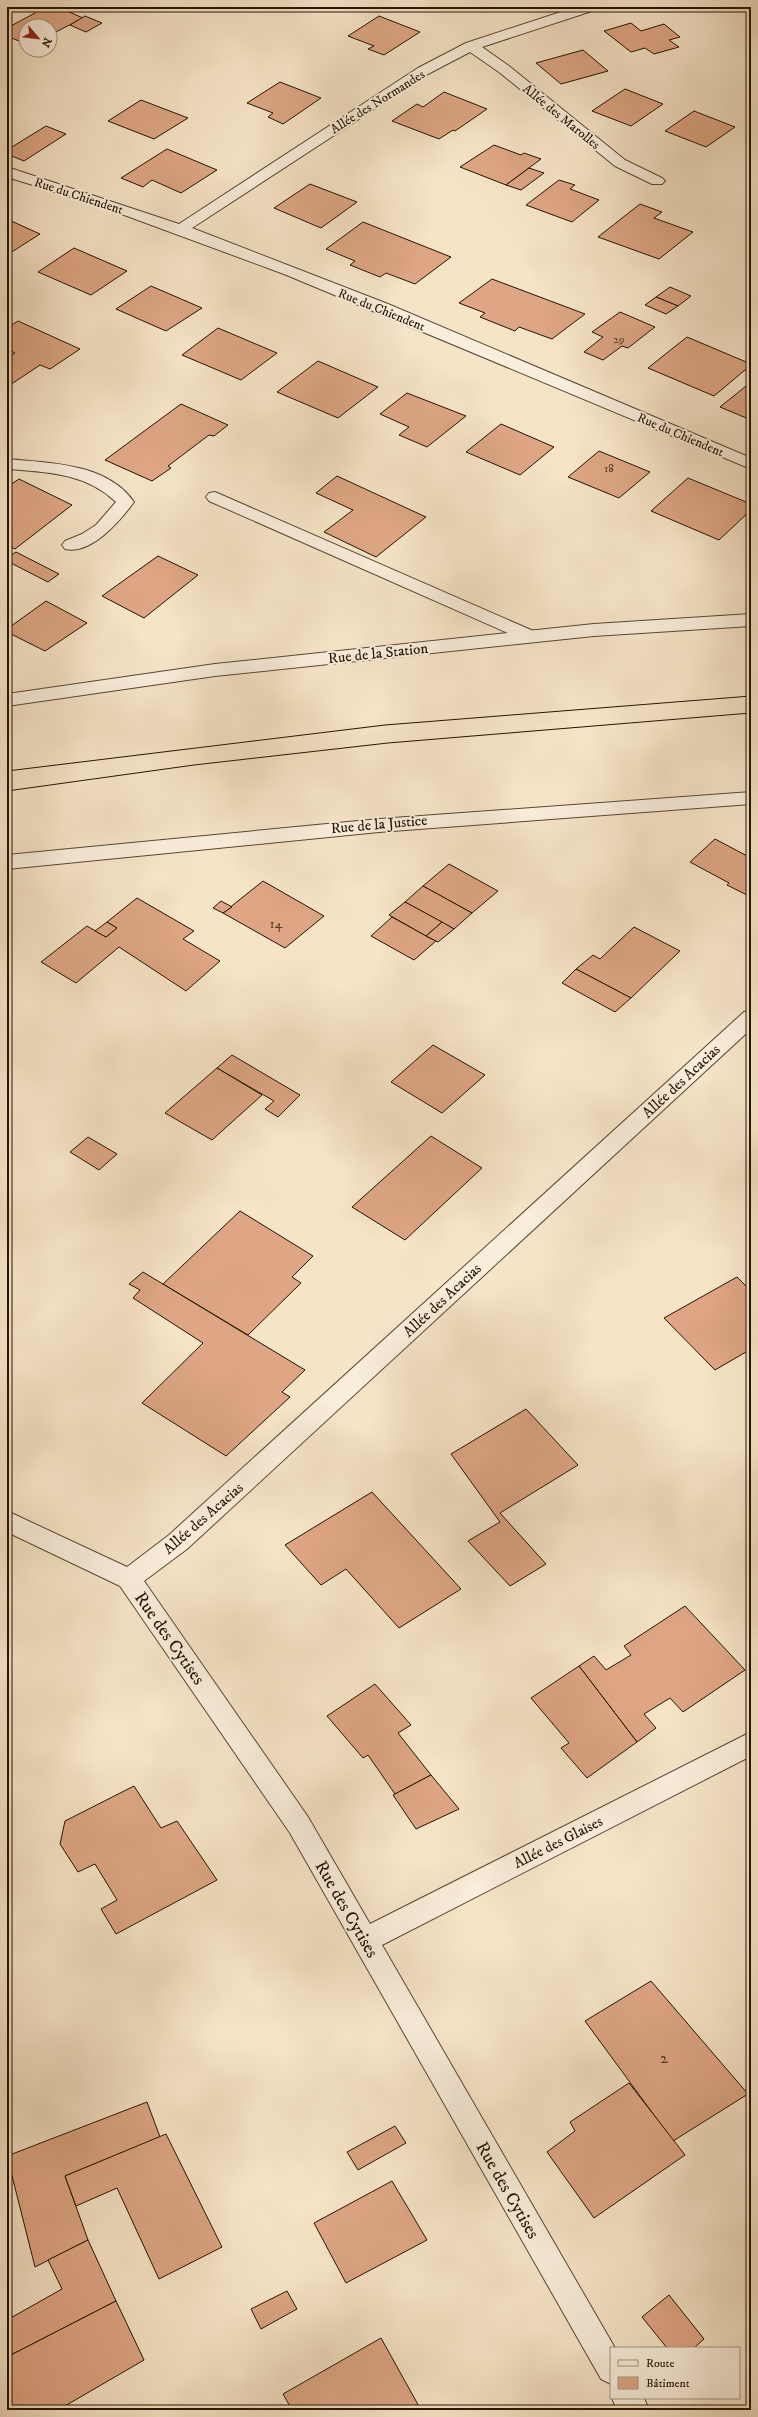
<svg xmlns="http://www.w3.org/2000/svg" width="758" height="2417" font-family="'IM FELL DW Pica',serif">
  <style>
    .building { fill: #dea684; stroke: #231301 }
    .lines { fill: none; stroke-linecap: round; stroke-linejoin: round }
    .lane-casing { stroke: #584732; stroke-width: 2 }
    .street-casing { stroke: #584732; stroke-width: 2 }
    .lane { fill: #f9eddb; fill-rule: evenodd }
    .street { fill: #f9eddb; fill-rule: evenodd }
    .tram { stroke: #231301; stroke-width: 1 }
    .labels { text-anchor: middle; stroke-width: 4; stroke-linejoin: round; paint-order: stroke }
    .far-number-label { font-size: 11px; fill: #523822 }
    .far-street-label { font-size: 13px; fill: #231301; stroke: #f9eddb }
    .number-label { font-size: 13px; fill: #523822 }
    .street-label { font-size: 15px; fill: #231301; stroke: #f9eddb }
    .near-number-label { font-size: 16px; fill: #523822 }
    .near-street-label { font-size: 18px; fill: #231301; stroke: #f9eddb }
  </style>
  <rect width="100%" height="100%" fill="#f6e4c7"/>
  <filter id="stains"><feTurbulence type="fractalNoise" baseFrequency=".005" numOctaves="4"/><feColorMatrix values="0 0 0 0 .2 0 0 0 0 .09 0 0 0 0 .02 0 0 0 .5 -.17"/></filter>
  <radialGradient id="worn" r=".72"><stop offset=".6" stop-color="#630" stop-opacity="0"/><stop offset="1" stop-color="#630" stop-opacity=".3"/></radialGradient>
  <g class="building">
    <path d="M42,7H58L83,18L50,35V26H26V44L7,36V28L35,13V11Z"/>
    <path d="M85,16L102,23L86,32L70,25Z"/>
    <path d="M379,16L420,32L384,55L368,49L374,46L348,36Z"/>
    <path d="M631,23L641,31L664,24L680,37L669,40L679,47L654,54L645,48L631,52L604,31Z"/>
    <path d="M583,50L608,71L561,84L536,63Z"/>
    <path d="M280,82L321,98L283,124L268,117L273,113L247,103Z"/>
    <path d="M625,89L663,104L631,126L592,111Z"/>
    <path d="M444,92L487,109L455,131L453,130L439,139L392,121L417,104L423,107Z"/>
    <path d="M141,100L188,118L154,139L108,121Z"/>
    <path d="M694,111L735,127L706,147L665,131Z"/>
    <path d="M46,126L66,134L24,161L7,154V150Z"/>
    <path d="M494,145L521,155L524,153L541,159L506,185L460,167Z"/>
    <path d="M167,149L217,170L181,193L152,180L143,187L121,178Z"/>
    <path d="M529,168L544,173L521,190L506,185Z"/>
    <path d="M559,180L575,185L570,189L599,200L572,222L526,205Z"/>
    <path d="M310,184L357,202L321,228L274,208Z"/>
    <path d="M640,204L662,212L654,218L693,232L659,259L598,237Z"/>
    <path d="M7,219L40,234L7,255Z"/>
    <path d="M363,222L451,257L415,284L386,273L380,277L350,265L355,261L326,249Z"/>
    <path d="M74,248L127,271L91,295L38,272Z"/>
    <path d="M492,279L585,314L552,339L519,327L515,331L480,317L485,313L459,303Z"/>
    <path d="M151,286L202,308L166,331L116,309Z"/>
    <path d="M670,287L691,296L678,306L656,297Z"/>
    <path d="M656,297L678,306L666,314L645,305Z"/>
    <path d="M620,312L655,327L628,348L622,346L603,360L584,352L603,337L592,332Z"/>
    <path d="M18,321L80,349L50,369L40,365L7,387V358L15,353L7,349V328Z"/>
    <path d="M218,328L277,353L241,380L182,355Z"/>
    <path d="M687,337L751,364V365L714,396L648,368Z"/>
    <path d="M318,361L378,387L338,418L277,392Z"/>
    <path d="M751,382V420L720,407Z"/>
    <path d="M407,393L466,416L427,447L399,435L409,427L380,414Z"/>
    <path d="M181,404L228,425L214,436L209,435L168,466L171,468L152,481L105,460Z"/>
    <path d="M501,424L554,447L520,475L466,452Z"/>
    <path d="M599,451L650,472L619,498L568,477Z"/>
    <path d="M337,476L426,517L376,557L324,532L353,510L316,493Z"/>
    <path d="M688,478L751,504V510L719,540L651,511Z"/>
    <path d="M19,479L72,505L15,549L7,545V487Z"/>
    <path d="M16,552L59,574L48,582L7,561V558Z"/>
    <path d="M158,556L198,575L144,618L102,596Z"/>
    <path d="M46,601L87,623L45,651L7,632V629Z"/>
    <path d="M715,839L751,858V897L727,885L729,883L690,862Z"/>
    <path d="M449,864L498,891L472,913L423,886Z"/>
    <path d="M263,881L324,916L285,948L223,913Z"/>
    <path d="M423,886L472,913L454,929L405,902Z"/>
    <path d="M137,898L194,931L183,939L220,961L186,991L119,947L76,983L41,962L87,926L106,937L117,928L107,922Z"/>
    <path d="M221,901L232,907L223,913L213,908Z"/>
    <path d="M405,902L442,922L426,936L389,915Z"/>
    <path d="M392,917L426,936L436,941L414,960L371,936Z"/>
    <path d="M107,922L117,928L106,937L95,931Z"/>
    <path d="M442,922L454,929L438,942L426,936Z"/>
    <path d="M634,927L680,951L631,998L576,969L593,955L600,959Z"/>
    <path d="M576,969L631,998L615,1012L562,983Z"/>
    <path d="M433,1045L485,1075L442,1113L391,1082Z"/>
    <path d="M232,1055L300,1095L278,1117L265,1109L274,1101L217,1068Z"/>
    <path d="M217,1068L262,1095L212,1140L165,1113Z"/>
    <path d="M431,1136L482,1168L405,1240L352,1207Z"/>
    <path d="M88,1137L117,1154L99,1170L70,1152Z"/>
    <path d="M240,1211L313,1256L292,1277L301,1283L248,1335L163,1284Z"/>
    <path d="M143,1272L305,1370L282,1392L290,1397L226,1456L142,1403L203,1343L133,1298L140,1290L129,1284Z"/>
    <path d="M737,1277L751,1291V1349L715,1370L664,1318Z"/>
    <path d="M526,1409L578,1465L500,1513L546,1564L510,1586L468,1541L500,1522L451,1454Z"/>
    <path d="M372,1492L461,1589L399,1628L346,1569L321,1585L285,1545Z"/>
    <path d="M685,1606L745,1670L683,1712L670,1698L644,1714L656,1728L637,1742L579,1666L594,1656L606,1670L631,1655L624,1646Z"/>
    <path d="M579,1666L637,1742L587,1778L561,1748L569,1743L531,1698Z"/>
    <path d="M375,1684L411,1725L398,1733L431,1775L395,1794L368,1755L363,1758L327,1716Z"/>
    <path d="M431,1775L459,1809L416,1829L393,1795Z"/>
    <path d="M134,1786L161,1828L177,1821L217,1880L116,1934L101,1909L117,1900L95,1864L78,1872L60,1844L65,1821Z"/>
    <path d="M651,1981L748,2094L673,2141L585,2021Z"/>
    <path d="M629,2083L685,2155L594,2218L547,2152L575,2131L570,2122Z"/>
    <path d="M147,2102L160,2137L65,2176L88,2240L35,2267L7,2156Z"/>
    <path d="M395,2126L406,2143L358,2170L347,2152Z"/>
    <path d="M166,2134L222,2247L159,2279L117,2188L76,2206L65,2176Z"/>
    <path d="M392,2181L427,2240L346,2283L314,2223Z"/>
    <path d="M88,2240L116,2301L7,2357V2320L62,2289L48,2260Z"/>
    <path d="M287,2291L297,2309L261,2329L251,2309Z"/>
    <path d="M669,2295L704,2339L694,2348H667L642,2317Z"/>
    <path d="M116,2301L144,2360L58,2410H7V2357Z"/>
    <path d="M381,2338L421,2410H292L283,2394Z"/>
  </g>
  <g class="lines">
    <g class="lane-casing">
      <g id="lane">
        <path d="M7,459C50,463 107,463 134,502C120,521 91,555 65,549L62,545L65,541L82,534L96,525L116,502C86,473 46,472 7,469Z"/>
        <path d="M215,492L538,633L541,637L538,641H526L209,501L206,497L209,493Z"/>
      </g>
    </g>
    <g class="street-casing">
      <g id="street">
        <path d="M576,7H597L595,10L482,47L509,66L625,160L662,178L665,181L662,184H652L615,166L499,72L470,52L428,74L192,228L388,304L751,458V469L284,274L97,205L7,177V167L179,224L418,68L466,43Z"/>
        <path d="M751,614V626L594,636L215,676L7,706V694L215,664L594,624Z"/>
        <path d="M751,792V804L379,832L7,869V855L379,819Z"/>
        <path d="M751,1010V1029L187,1549L144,1581L308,1817L370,1924L751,1732V1756L382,1945L615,2348H611V2384L601,2379L290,1833L120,1586L7,1532V1511L127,1567L169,1535L744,1012Z"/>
        <path d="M612,2398H644L649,2410H617Z"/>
      </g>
    </g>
    <use href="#lane" class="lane"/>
    <use href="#street" class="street"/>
    <g class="tram">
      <path d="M7,771L385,725L751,696"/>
      <path d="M7,791L194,765L388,743L751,713"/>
    </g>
  </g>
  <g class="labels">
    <g class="far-number-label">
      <text x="619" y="343">29</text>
      <text x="609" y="472">18</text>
    </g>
    <g class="far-street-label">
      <text transform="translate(377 101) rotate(-32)" y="5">Allée des Normandes</text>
      <text transform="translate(562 116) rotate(39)" y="5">Allée des Marolles</text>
      <text transform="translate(79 195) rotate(18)" y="5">Rue du Chiendent</text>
      <text transform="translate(382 309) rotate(22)" y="5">Rue du Chiendent</text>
      <text transform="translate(681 434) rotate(23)" y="5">Rue du Chiendent</text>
    </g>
    <g class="number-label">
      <text x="276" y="928">14</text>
    </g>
    <g class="street-label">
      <text transform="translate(378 653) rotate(-6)" y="5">Rue de la Station</text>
      <text transform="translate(379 824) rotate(-5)" y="5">Rue de la Justice</text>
      <text transform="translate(681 1081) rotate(-43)" y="5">Allée des Acacias</text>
      <text transform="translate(442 1300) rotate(-43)" y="5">Allée des Acacias</text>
      <text transform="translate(203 1518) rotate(-41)" y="5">Allée des Acacias</text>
      <text transform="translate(558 1842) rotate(-27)" y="5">Allée des Glaises</text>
    </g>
    <g class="near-number-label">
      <text x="664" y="2063">2</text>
    </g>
    <g class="near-street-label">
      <text transform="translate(170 1638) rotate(55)" y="6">Rue des Cytises</text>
      <text transform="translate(347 1909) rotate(60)" y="6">Rue des Cytises</text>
      <text transform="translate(508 2190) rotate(60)" y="6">Rue des Cytises</text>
    </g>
  </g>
  <rect width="758" height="2417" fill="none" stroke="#f6e4c7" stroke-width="24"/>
  <rect x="8" y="8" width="742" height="2401" fill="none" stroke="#231301" stroke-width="2"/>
  <rect x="12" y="12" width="734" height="2393" fill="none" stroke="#231301"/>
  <rect x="610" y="2347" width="130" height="52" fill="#f9eddb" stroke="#a39684"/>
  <rect x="618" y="2360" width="20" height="6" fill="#f9eddb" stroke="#a39684"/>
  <text x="646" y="2367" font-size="12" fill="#231301">Route</text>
  <rect x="618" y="2377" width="20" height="12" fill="#dea684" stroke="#a39684"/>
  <text x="646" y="2387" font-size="12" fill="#231301">Bâtiment</text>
  <g transform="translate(38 38) rotate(118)"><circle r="19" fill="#f9eddb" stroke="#a39684"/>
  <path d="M0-3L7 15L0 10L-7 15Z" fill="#8f2418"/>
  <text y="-6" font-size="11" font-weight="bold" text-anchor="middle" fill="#231301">N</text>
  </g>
  <rect width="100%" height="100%" filter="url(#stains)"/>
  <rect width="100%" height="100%" fill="url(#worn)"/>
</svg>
